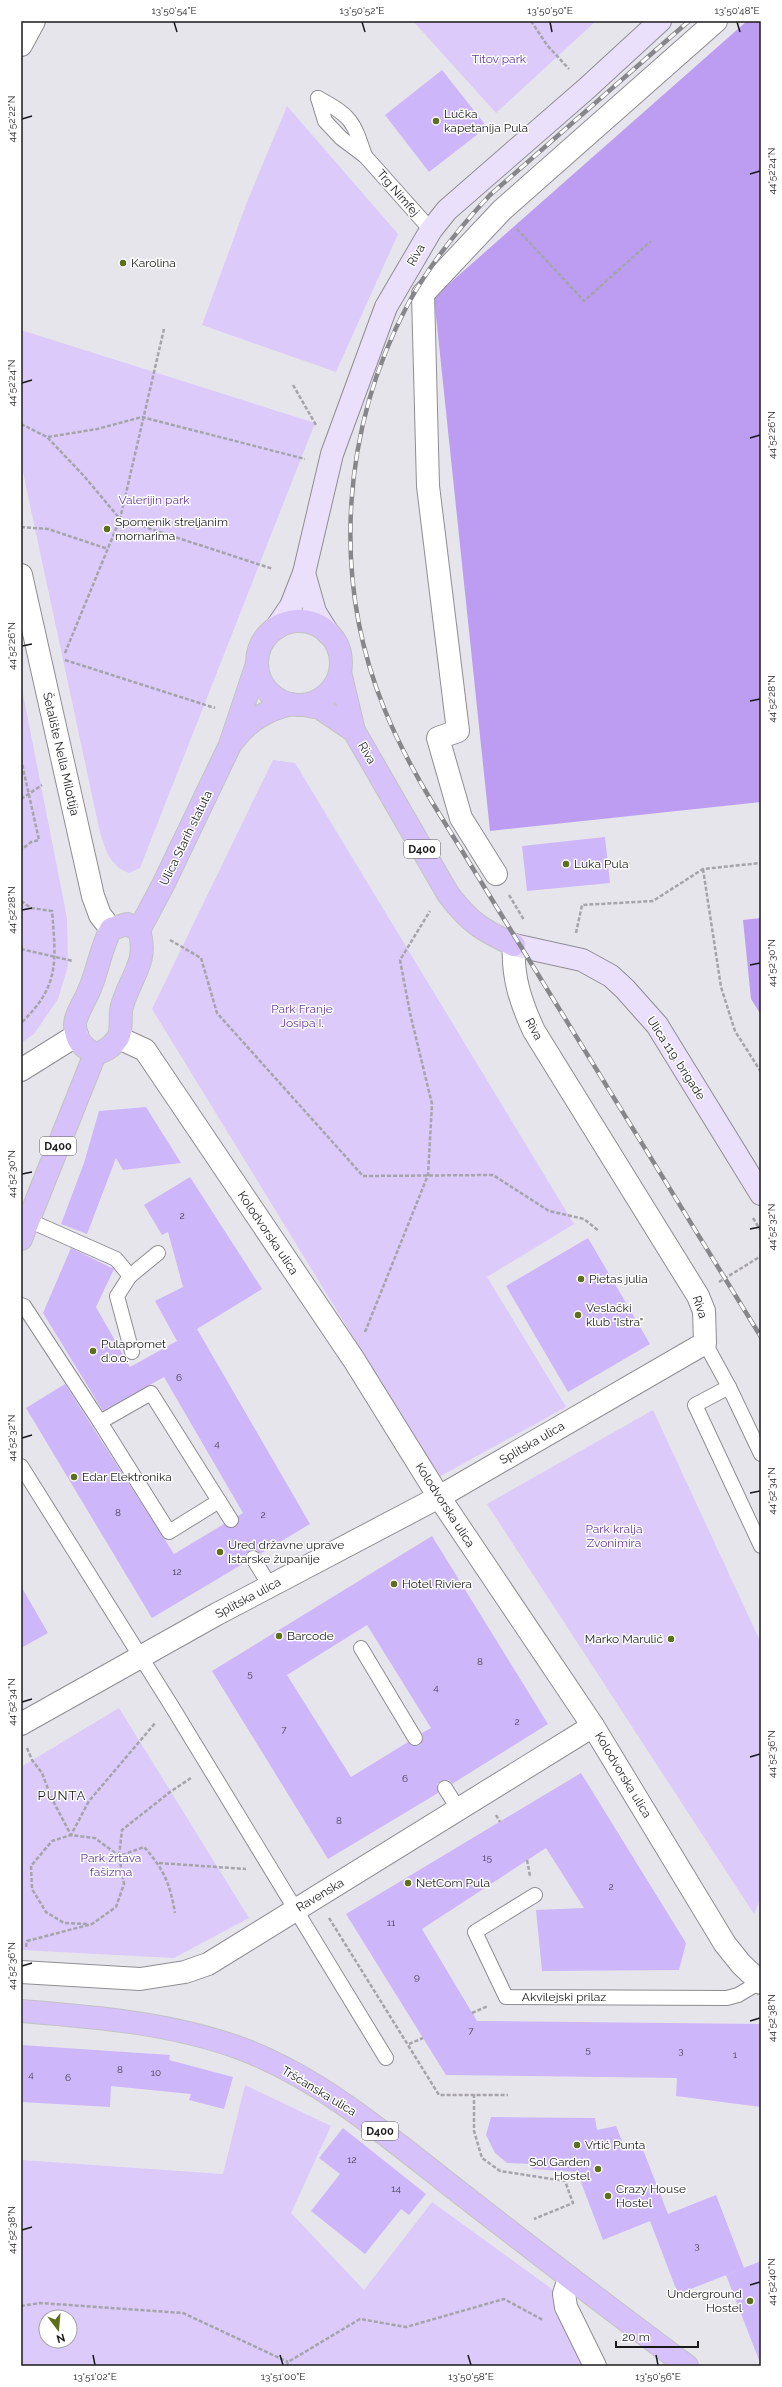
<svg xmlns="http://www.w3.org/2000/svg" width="782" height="2387" font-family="Raleway,sans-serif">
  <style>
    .green { fill: #dbcafa; fill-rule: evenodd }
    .water { fill: #bc9df2 }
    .building { fill: #ceb6fb; fill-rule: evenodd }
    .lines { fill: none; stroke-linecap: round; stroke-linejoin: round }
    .service-casing { stroke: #8f8d93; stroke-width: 16 }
    .pedestrian-casing { stroke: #8f8d93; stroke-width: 24 }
    .minor-casing { stroke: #8f8d93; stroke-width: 24 }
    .tertiary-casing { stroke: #8f8d93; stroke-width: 24 }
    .secondary-casing { stroke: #8f8d93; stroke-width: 24 }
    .primary-casing { stroke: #c3c3c4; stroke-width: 24 }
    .path { stroke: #a6a4aa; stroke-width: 2.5; stroke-dasharray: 4 2; stroke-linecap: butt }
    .service { stroke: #fff; stroke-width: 14 }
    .pedestrian { stroke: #fff; stroke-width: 22 }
    .minor { stroke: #fff; stroke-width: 22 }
    .tertiary { stroke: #fff; stroke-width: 22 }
    .secondary { stroke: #ebe0fc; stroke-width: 22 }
    .primary { stroke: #d6c1fa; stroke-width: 22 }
    .rail-casing { stroke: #87868b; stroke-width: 4.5 }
    .rail { stroke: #fff; stroke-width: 3; stroke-dasharray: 9; stroke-linecap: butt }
    .ticks { fill: none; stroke: #1a1a1c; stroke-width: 1.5 }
    .poi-dot { fill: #5e6f1b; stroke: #fff; stroke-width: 1.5 }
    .labels { text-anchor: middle; stroke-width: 3; stroke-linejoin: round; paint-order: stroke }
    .number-label { font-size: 10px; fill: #474154 }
    .shield { fill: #fff; stroke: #5f5f60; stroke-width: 1 }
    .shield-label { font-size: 11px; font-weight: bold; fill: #1a1a1c }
    .park-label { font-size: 12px; fill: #623799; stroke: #fff }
    .poi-label { font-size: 12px; fill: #1a1a1c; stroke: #fff; text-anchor: start }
    .street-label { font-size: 12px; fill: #1a1a1c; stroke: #fff }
    .neighbourhood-label { font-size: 13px; letter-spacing: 1px; fill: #1a1a1c; stroke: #fff }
    .neatline { fill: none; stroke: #1a1a1c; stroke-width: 1.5 }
    .ticks-label { font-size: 10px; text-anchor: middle; fill: #1a1a1c }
  </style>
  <rect width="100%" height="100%" fill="#e7e5ec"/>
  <g class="green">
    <path d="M413,21H596L496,113Z"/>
    <path d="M287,106L398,234L336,372L202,325L247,202Z"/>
    <path d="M21,330L315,423L140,868L129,873C109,866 104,847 99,828L21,463Z"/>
    <path d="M21,684L67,918L68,966L58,999L34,1034L21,1043Z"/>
    <path d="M273,760L295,763L574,1224L487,1277L566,1407L439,1477L152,1009Z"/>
    <path d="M653,1410L761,1643V1897L754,1914L487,1504Z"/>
    <path d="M119,1708L249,1918L174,1958L21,1950V1767Z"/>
    <path d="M245,2085L331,2126L291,2213L364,2290L432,2202L552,2289L589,2366H21V2160L223,2174ZM46,2317H70V2341H46Z"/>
  </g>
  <g class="water">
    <path d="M747,21H761V802L490,831L434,297Z"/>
    <path d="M761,918V1015L751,999L743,920Z"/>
  </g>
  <g class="building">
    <path d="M442,70L487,127L429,172L385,115Z"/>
    <path d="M605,837L610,883L527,891L522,846Z"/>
    <path d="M146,1107L181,1163L123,1170L116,1158L87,1234L61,1224L84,1163L99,1111Z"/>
    <path d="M190,1177L262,1289L197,1329L310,1524L260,1554L257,1550L249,1551L245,1554L246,1562L152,1618L26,1408L65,1384L174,1554L224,1524L231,1528L238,1524V1516L243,1513L164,1377L103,1411L43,1313L71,1248L114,1269L96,1307L130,1367L177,1341L155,1301L183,1287L168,1232L162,1235L144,1205Z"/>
    <path d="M588,1238L650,1344L568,1392L506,1286Z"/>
    <path d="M432,1536L548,1724L452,1784L449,1780L441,1781L437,1784L438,1793L328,1859L212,1671ZM367,1625L431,1728L422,1733L423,1738L420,1745L415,1746L408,1742L351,1777L287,1675Z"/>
    <path d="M21,1586L48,1633L21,1648Z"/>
    <path d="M581,1773L686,1943L679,1970L542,1971L536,1910L584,1908L546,1848L422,1929L477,2021L761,2024V2107L676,2096L677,2078L446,2075L346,1914Z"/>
    <path d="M21,2045L170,2055L169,2060L233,2077L224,2109L189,2100L191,2094L111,2086L110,2107L21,2102Z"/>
    <path d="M491,2117L595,2118L597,2130L616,2126L625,2148L640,2142L668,2214L716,2195L744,2268L678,2294L650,2221L660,2217L603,2240L577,2172L532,2169V2164L507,2163L495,2153L486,2135Z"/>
    <path d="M343,2128L426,2194L409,2215L401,2209L365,2254L311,2211L340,2174L319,2158Z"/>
    <path d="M761,2261V2359L759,2360L726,2275Z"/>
  </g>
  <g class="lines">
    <g class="service-casing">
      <g id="service">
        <path d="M318,98L325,121L341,138L365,156L431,230"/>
        <path d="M318,98C351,116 353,120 365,156"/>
        <path d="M28,1220L116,1259L130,1276L158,1253"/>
        <path d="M130,1276L117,1296L132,1352"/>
        <path d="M21,1305L24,1306L100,1422L151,1393L231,1520"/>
        <path d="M705,1343L729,1387L761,1454"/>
        <path d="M729,1387L695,1405L761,1546"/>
        <path d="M100,1422L169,1532L219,1501"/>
        <path d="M21,1466L171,1705L386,2058"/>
        <path d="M253,1558L270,1586"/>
        <path d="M361,1648L415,1738"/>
        <path d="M445,1788L459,1810"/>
        <path d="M535,1895L475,1932L506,1997L727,1998L738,1995L760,1982"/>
      </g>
    </g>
    <g class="pedestrian-casing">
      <path id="pedestrian" d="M496,874L461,818L438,738L458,731L428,486L423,294L502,210L716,21"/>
    </g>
    <g class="minor-casing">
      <g id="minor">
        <path d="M21,575L93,896L100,915L111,929"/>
        <path d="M119,1038L145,1050L354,1360L439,1497L593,1726L725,1944L741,1964L761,1983"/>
        <path d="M21,1070L77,1035"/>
        <path d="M21,1724L217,1614L439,1497L705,1343L704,1311L698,1296L534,1031C521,1003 512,977 514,945"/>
        <path d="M21,1972L140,1979L185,1972L208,1964L593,1726"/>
        <path d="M569,2278L564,2294L566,2307L595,2366"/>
      </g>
    </g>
    <g class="tertiary-casing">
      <path id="tertiary" d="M21,45L34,21"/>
    </g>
    <g class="secondary-casing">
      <g id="secondary">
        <path d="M304,573L315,612L328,633"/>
        <path d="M276,628L291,606L304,573L332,454L386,307L431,230L447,210L586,89L660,21"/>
        <path d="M514,945L582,960L611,976L625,989L657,1025L761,1194"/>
      </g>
    </g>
    <g class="primary-casing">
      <g id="primary">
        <circle cx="299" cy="663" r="42"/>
        <path d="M340,672L354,731L448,894C470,923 482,930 514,945"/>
        <path d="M304,705L320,708L354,731"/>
        <path d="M233,741C248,721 266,710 291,704"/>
        <path d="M139,930L127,924L111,929C100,949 98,972 88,993C84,1002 75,1016 75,1025C76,1040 82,1047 95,1054C105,1051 111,1048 117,1039C123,1032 119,1015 122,1006C130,977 149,962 139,930L163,885L230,745L257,664"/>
        <path d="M21,1239L95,1054"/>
        <path d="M21,2011C95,2017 173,2023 242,2049C320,2078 391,2139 455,2189C532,2249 609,2308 687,2366"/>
      </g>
    </g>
    <g class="path">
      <path d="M531,21L547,45L569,69"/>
      <path d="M517,229L584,301L651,241"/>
      <path d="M293,385L316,425"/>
      <path d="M21,424L47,437L84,476L120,519L273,569"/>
      <path d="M48,437L97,429L142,417L305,459"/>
      <path d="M21,527L48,529L108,549"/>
      <path d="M65,653L120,519L164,329"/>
      <path d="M65,660L215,708"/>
      <path d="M21,759L39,840L31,842L21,850"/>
      <path d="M21,799L42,785"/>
      <path d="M703,869L721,987L735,1031L761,1072"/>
      <path d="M509,895L524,920"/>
      <path d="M21,901L31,908L52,911C56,961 60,986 21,1023"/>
      <path d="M576,933L582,905L653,901L703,869L761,863"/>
      <path d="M170,940L201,958L217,1013L363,1176L493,1175L549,1211L584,1219L599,1231"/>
      <path d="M21,949L73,961"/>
      <path d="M753,1218L761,1231"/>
      <path d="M719,1282L761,1256"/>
      <path d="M365,1332L428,1175L432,1104L410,1013L400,960L430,911"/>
      <path d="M27,1748L32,1760L42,1773L51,1797L71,1835L89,1801L156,1722"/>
      <path d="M496,1815L500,1822"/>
      <path d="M527,1860L530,1876"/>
      <path d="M159,1863L246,1869"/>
      <path d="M329,1918L439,2095H508"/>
      <path d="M87,1924L64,1923L46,1912L32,1889L31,1866L52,1841L71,1835L95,1838L119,1856L144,1847C164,1869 170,1884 175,1913"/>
      <path d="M26,1947L27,1941L92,1924L116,1907L124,1884L119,1856L122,1830L170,1792L191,1778"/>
      <path d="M472,2013L488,2006"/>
      <path d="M409,2044L423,2038"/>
      <path d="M474,2094V2131L482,2158L500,2171L565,2181L573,2203L534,2219"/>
      <path d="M21,2306L40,2303L183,2313L288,2362"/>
      <path d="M287,2366L288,2362L360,2319L406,2327L504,2299L543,2320"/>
    </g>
    <use href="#service" class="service"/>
    <use href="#pedestrian" class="pedestrian"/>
    <use href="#minor" class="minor"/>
    <use href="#tertiary" class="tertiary"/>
    <use href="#secondary" class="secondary"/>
    <use href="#primary" class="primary"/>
    <g class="rail-casing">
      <path id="rail" d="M689,21L490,195C459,228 430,264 408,304C342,428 331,577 384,708C397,741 414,772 432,802L761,1337"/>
    </g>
    <use href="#rail" class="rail"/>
  </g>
  <path class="ticks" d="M174,22L177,32M362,22L365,32M550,22L552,32M737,22L740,32M22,119L32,116M750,174L760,171M22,383L32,380M750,438L760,435M22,646L32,644M750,701L760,699M22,910L32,908M750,965L760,963M22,1174L32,1172M750,1229L760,1227M22,1438L32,1435M750,1493L760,1491M22,1702L32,1699M750,1757L760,1754M22,1966L32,1963M750,2021L760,2018M22,2230L32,2227M750,2285L760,2282M93,2355L95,2365M280,2355L283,2365M468,2355L471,2365M656,2355L658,2365"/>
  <g class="poi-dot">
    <circle cx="436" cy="121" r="4"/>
    <circle cx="123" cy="263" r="4"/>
    <circle cx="107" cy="529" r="4"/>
    <circle cx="566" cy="864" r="4"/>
    <circle cx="581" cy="1279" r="4"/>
    <circle cx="578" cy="1315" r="4"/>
    <circle cx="93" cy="1351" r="4"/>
    <circle cx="74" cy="1477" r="4"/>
    <circle cx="220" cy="1552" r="4"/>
    <circle cx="394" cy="1584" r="4"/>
    <circle cx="279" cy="1636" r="4"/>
    <circle cx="671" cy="1639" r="4"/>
    <circle cx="408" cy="1883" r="4"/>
    <circle cx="577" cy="2145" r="4"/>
    <circle cx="598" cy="2169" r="4"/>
    <circle cx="608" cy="2196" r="4"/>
    <circle cx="750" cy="2301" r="4"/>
  </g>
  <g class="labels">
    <g class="number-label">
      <text x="182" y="1219">2</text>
      <text x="179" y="1381">6</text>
      <text x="217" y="1447">4</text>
      <text x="118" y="1516">8</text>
      <text x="263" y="1518">2</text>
      <text x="177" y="1575">12</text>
      <text x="480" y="1665">8</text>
      <text x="250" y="1677">5</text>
      <text x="436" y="1691">4</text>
      <text x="517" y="1725">2</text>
      <text x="284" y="1733">7</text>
      <text x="405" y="1782">6</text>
      <text x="339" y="1824">8</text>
      <text x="487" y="1861">15</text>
      <text x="611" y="1890">2</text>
      <text x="391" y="1926">11</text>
      <text x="417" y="1980">9</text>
      <text x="471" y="2034">7</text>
      <text x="588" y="2053">5</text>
      <text x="681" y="2054">3</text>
      <text x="735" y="2058">1</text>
      <text x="120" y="2073">8</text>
      <text x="156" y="2076">10</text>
      <text x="31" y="2078">4</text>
      <text x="68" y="2081">6</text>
      <text x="352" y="2163">12</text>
      <text x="396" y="2192">14</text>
      <text x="697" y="2249">3</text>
    </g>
    <g class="shield">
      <rect x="404" y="840" width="36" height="18" rx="3"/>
      <rect x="40" y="1137" width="36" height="18" rx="3"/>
      <rect x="362" y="2122" width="36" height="18" rx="3"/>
    </g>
    <g class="shield-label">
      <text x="422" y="853">D400</text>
      <text x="58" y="1150">D400</text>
      <text x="380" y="2135">D400</text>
    </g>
    <g class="park-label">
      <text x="499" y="63">Titov park</text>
      <text x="154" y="504">Valerijin park</text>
      <text x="302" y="1013">Park Franje<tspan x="302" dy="14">Josipa I.</tspan></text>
      <text x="614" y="1533">Park kralja<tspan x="614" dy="14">Zvonimira</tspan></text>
      <text x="111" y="1862">Park žrtava<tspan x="111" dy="14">fašizma</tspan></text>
    </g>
    <g class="poi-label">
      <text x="444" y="118">Lučka<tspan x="444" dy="14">kapetanija Pula</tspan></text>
      <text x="131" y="267">Karolina</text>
      <text x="115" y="526">Spomenik streljanim<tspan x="115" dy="14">mornarima</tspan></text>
      <text x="574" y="868">Luka Pula</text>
      <text x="589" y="1283">Pietas julia</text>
      <text x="586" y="1312">Veslački<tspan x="586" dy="14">klub "Istra"</tspan></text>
      <text x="101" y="1348">Pulapromet<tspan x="101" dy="14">d.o.o.</tspan></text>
      <text x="82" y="1481">Edar Elektronika</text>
      <text x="228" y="1549">Ured državne uprave<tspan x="228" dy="14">Istarske županije</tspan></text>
      <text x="402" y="1588">Hotel Riviera</text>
      <text x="287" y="1640">Barcode</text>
      <text x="663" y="1643" text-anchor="end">Marko Marulić</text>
      <text x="416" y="1887">NetCom Pula</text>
      <text x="585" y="2149">Vrtić Punta</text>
      <text x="590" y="2166" text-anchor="end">Sol Garden<tspan x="590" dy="14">Hostel</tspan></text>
      <text x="616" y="2193">Crazy House<tspan x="616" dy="14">Hostel</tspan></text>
      <text x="742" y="2298" text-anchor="end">Underground<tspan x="742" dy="14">Hostel</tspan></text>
    </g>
    <g class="street-label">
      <text transform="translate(398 193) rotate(49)" y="4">Trg Nimfej</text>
      <text transform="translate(416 255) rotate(-60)" y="4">Riva</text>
      <text transform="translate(367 753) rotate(60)" y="4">Riva</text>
      <text transform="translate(61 754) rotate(77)" y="4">Šetalište Nella Milottija</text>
      <text transform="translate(186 838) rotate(-64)" y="4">Ulica Starih statuta</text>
      <text transform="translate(534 1029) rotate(62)" y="4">Riva</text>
      <text transform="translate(676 1058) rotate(57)" y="4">Ulica 119. brigade</text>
      <text transform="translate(268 1233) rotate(56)" y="4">Kolodvorska ulica</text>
      <text transform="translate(700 1307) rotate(72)" y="4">Riva</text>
      <text transform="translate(532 1443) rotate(-30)" y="4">Splitska ulica</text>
      <text transform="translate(445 1505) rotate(57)" y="4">Kolodvorska ulica</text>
      <text transform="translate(248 1598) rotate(-28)" y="4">Splitska ulica</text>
      <text transform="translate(623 1775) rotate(59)" y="4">Kolodvorska ulica</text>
      <text transform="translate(320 1895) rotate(-31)" y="4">Ravenska</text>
      <text x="564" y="2001">Akvilejski prilaz</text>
      <text transform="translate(319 2091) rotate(31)" y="4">Tršćanska ulica</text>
    </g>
    <g class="neighbourhood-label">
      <text x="62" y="1800">PUNTA</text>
    </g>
  </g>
  <rect width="782" height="2387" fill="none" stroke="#ffffff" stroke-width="44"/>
  <g transform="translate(58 2329) rotate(164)"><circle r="19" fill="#ffffff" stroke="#a3a3a4"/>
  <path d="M0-3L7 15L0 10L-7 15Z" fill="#5e6f1b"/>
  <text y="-6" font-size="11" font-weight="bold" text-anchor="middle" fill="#1a1a1c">N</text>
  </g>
  <path d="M616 2341v6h82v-6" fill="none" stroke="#1a1a1c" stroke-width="2"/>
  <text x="622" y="2341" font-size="12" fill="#1a1a1c" stroke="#ffffff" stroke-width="3" paint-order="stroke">20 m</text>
  <rect x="22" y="22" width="738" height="2343" class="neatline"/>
  <g class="ticks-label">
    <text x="174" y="14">13°50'54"E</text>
    <text x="362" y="14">13°50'52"E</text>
    <text x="550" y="14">13°50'50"E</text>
    <text x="737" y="14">13°50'48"E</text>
    <text transform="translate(11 119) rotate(-90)" y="4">44°52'22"N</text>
    <text transform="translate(771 171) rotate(-90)" y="4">44°52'24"N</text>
    <text transform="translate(11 383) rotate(-90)" y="4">44°52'24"N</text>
    <text transform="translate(771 435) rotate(-90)" y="4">44°52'26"N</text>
    <text transform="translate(11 646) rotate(-90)" y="4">44°52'26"N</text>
    <text transform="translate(771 699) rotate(-90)" y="4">44°52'28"N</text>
    <text transform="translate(11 910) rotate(-90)" y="4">44°52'28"N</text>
    <text transform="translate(771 963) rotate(-90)" y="4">44°52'30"N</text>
    <text transform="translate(11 1174) rotate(-90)" y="4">44°52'30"N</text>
    <text transform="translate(771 1227) rotate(-90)" y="4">44°52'32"N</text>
    <text transform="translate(11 1438) rotate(-90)" y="4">44°52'32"N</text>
    <text transform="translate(771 1491) rotate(-90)" y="4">44°52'34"N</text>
    <text transform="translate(11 1702) rotate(-90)" y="4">44°52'34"N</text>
    <text transform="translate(771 1754) rotate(-90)" y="4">44°52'36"N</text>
    <text transform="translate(11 1966) rotate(-90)" y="4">44°52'36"N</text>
    <text transform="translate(771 2018) rotate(-90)" y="4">44°52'38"N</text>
    <text transform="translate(11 2230) rotate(-90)" y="4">44°52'38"N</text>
    <text transform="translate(771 2282) rotate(-90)" y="4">44°52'40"N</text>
    <text x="95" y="2380">13°51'02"E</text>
    <text x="283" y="2380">13°51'00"E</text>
    <text x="471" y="2380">13°50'58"E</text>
    <text x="658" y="2380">13°50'56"E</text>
  </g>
</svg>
